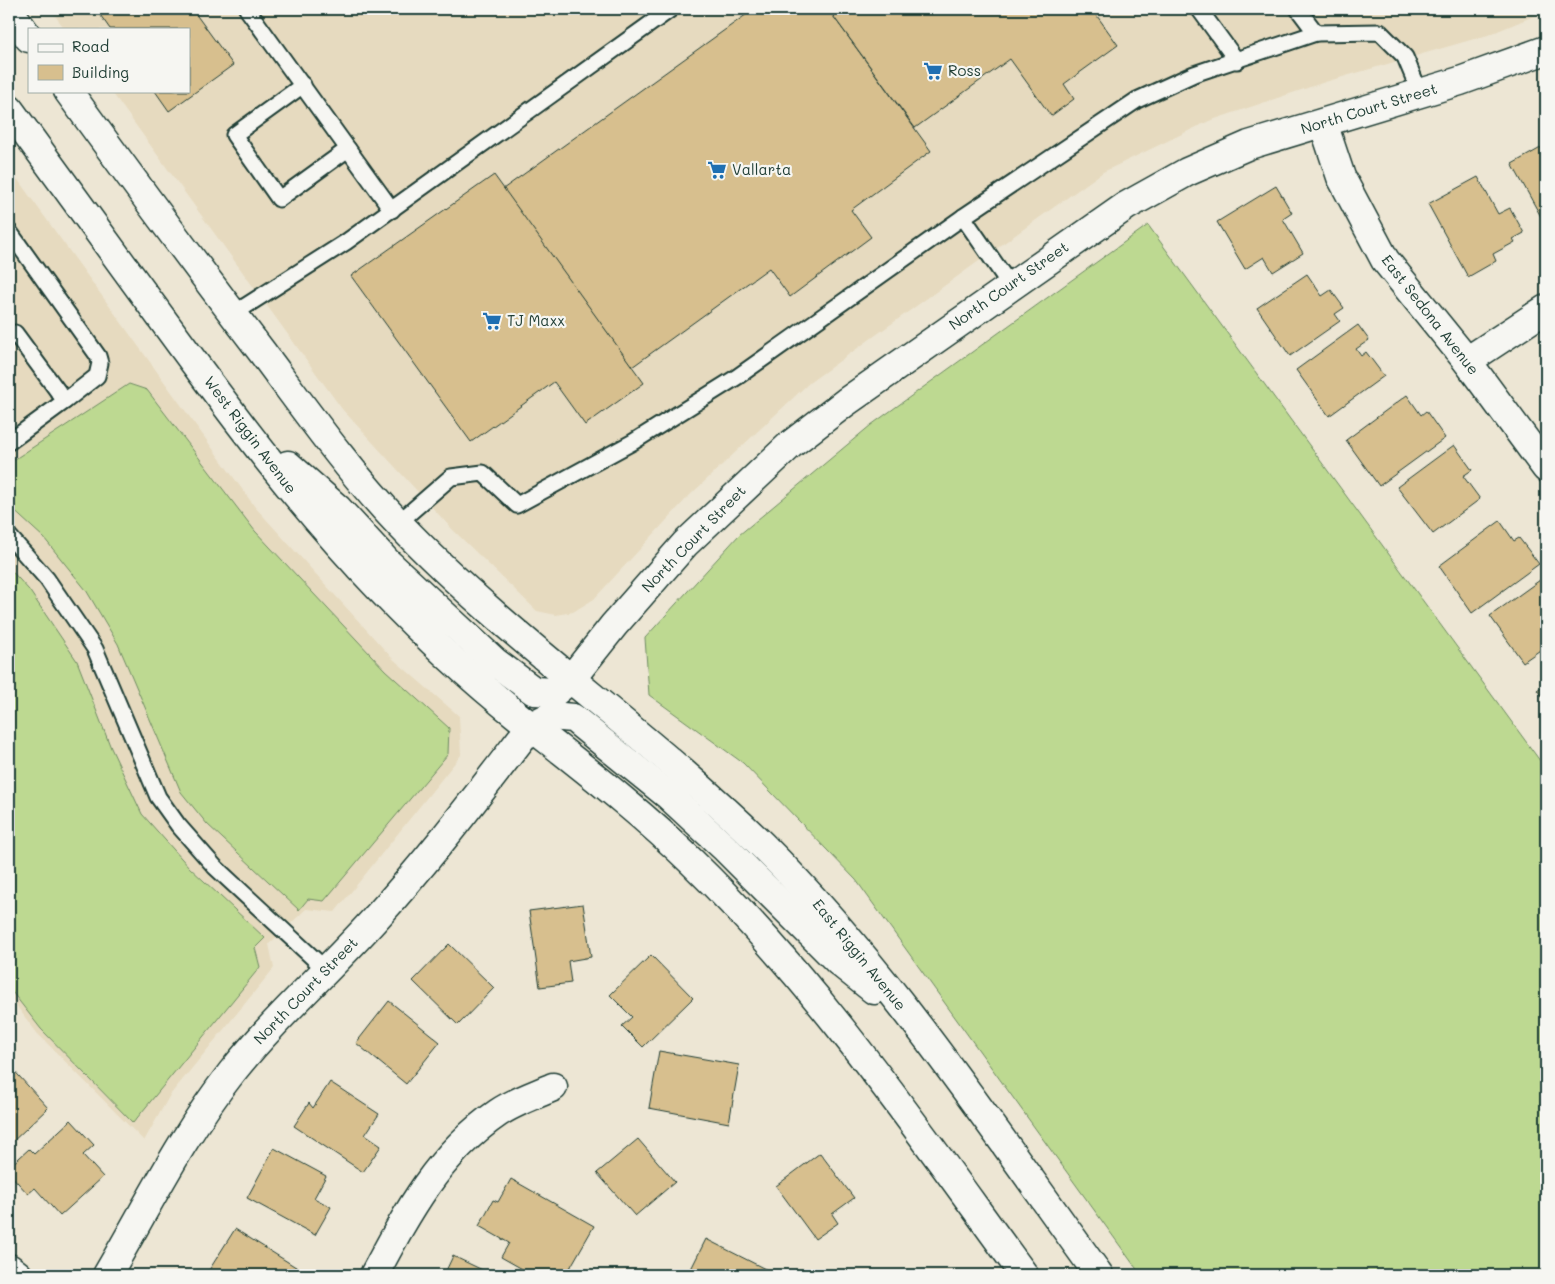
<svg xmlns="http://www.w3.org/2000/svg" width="1555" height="1284" font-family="Mali,sans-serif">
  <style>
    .built { fill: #e6dabf }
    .grass { fill: #bdd991; stroke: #6e8b62 }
    .building { fill: #d7bf8e; stroke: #1f3d34 }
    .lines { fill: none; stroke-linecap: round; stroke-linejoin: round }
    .service-casing { stroke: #1f3d34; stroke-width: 19 }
    .minor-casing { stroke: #1f3d34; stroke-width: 31 }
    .secondary-casing { stroke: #1f3d34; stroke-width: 31 }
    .service { stroke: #f6f6f2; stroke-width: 15 }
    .minor { stroke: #f6f6f2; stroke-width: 28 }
    .secondary { stroke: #f6f6f2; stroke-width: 28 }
    .labels { text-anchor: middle; stroke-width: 4.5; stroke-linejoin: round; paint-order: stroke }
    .poi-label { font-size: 15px; fill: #1f3d34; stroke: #f6f6f2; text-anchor: start }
    .street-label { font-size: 15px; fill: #1f3d34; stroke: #f6f6f2 }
  </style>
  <rect width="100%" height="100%" fill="#ede6d4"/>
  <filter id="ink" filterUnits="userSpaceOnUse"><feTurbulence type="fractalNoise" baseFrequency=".02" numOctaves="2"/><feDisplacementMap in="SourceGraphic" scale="10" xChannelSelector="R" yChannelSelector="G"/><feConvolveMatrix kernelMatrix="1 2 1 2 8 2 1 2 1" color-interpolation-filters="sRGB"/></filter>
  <g filter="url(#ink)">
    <g class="built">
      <path d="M50,9H1546V11L1488,35L1325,82L1209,121L1103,172L809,383L688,497L594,599L573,612L556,615L537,611L452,529L342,409L111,91H189V29H65Z"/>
      <path d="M9,178L18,180L255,507L392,658L459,716L461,755L335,912L306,909L269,944L274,968L170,1095L144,1141L37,1033L9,996Z"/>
    </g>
    <g class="grass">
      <path d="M1148,225L1546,769V1275H1141L856,880L743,763L649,695L645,638L739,535L871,425Z"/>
      <path d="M129,384L147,390L255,531L385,670L449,728L448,754L324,901L308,899L299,910L207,824L181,792L118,644L86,590L44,538L9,506V463Z"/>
      <path d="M9,568L29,590L77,661L111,748L142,814L189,867L265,938L255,948L260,967L133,1123L41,1029L9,988Z"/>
    </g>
    <g class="building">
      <path d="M96,9H192L233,65L169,111L155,91H189V29H110Z"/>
      <path d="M754,9H828L931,151L851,210L871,237L790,297L769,268L632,367L503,189Z"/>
      <path d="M828,9H1092L1118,45L1064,84L1074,99L1051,116L1010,59L915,128Z"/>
      <path d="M1546,145V224H1545L1512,164Z"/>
      <path d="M494,175L644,383L585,425L554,382L471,442L351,276Z"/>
      <path d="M1478,177L1498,214L1510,208L1524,233L1513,239L1515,242L1493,254L1496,261L1468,277L1428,204Z"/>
      <path d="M1276,186L1292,213L1283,219L1303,253L1273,272L1264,257L1245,269L1217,222Z"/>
      <path d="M1307,274L1322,296L1331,290L1344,308L1335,314L1340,321L1290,356L1257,308Z"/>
      <path d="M1358,325L1369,340L1356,349L1361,356L1366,352L1384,376L1329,416L1296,370Z"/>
      <path d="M1407,395L1421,415L1426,411L1445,438L1379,486L1346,440Z"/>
      <path d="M1454,445L1472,470L1463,476L1480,499L1433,534L1397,487Z"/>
      <path d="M1500,521L1514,541L1519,538L1539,564L1472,613L1439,566Z"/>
      <path d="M1540,580L1546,587V646L1523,662L1490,616Z"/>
      <path d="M1546,684V702L1537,690Z"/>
      <path d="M583,904L591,957L568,961L571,983L540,987L529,911Z"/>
      <path d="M449,944L494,988L458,1025L413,981Z"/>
      <path d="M651,955L693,998L643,1047L622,1026L632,1017L610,995Z"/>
      <path d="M389,1001L440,1042L406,1084L356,1043Z"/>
      <path d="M659,1051L739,1065L729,1123L649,1108Z"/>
      <path d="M9,1065L48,1108L9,1145Z"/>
      <path d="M330,1082L379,1114L365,1135L381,1146L363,1172L294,1126L309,1103L313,1108Z"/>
      <path d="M71,1120L94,1145L83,1155L103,1177L60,1216L35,1188L28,1194L9,1173V1167L29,1149L34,1154Z"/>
      <path d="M638,1139L675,1182L635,1216L597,1173Z"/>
      <path d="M274,1148L326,1176L314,1198L331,1207L315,1235L247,1198Z"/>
      <path d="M820,1153L854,1198L832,1214L838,1223L815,1239L776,1186Z"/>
      <path d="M511,1179L594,1226L566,1275H533L501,1257L509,1243L479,1226L493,1200L498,1202Z"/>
      <path d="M235,1229L299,1269L295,1275H206Z"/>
      <path d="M706,1239L775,1274L774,1275H688Z"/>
      <path d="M453,1256L493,1275H444Z"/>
    </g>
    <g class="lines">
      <g class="service-casing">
        <g id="service">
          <path d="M247,9L392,210"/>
          <path d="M1199,9L1237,61"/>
          <path d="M1298,9L1316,33"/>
          <path d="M303,85L234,135L279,199L348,149"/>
          <path d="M963,217L1010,285"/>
          <path d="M9,231L98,356L100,363L97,376L65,401"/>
          <path d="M233,314L346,242L671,9"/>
          <path d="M9,337L15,333L65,401L9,442"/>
          <path d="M398,523L451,477L483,473L517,505L633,442L737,377L963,217L1137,100L1194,74L1316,33L1380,32L1405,57L1420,93"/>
          <path d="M9,536L47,579L95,649L158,797L178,825L215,867L325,969"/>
        </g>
      </g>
      <g class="minor-casing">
        <g id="minor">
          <path d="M1323,123L1341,177L1385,260L1467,361L1546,468"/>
          <path d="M1467,361L1546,309"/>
          <path d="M571,679L614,625L685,544L790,445L846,402L1126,206L1187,172L1249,145L1460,81L1546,50"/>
          <path d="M9,1268L18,1275"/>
          <path d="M107,1275C147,1207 183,1134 232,1072C275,1018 327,972 374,920C430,859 480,792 531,726"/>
          <path d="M374,1275C407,1213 438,1154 498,1113C514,1102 535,1095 553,1087"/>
        </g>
      </g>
      <g class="secondary-casing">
        <g id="secondary">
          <path d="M9,10L29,38"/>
          <path d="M68,91C132,179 196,266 262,352C306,411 349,472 400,525C512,642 647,732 762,845C889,971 994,1131 1099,1275"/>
          <path d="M9,109C61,180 113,252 165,323C233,416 301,507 381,590C424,635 470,678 519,717C578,764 638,809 692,862C820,986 919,1132 1024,1275"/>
          <path d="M288,465L338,509L386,561L495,662L534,691L555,692L571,679"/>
          <path d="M531,726L551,716L573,718L669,796L726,849L839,962L874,990"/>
        </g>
      </g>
      <use href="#service" class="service"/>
      <use href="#minor" class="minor"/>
      <use href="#secondary" class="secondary"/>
    </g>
  </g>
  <defs>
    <g id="supermarket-bare" transform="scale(1.5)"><path d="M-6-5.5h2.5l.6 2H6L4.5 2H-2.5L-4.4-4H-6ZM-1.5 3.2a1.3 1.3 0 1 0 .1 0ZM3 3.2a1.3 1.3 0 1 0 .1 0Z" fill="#1f6fb2" stroke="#f6f6f2" stroke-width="2.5" paint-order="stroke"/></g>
  </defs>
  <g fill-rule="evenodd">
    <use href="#supermarket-bare" x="933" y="71"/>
    <use href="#supermarket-bare" x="717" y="170"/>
    <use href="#supermarket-bare" x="492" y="321"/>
  </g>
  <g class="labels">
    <g class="poi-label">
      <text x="948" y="76">Ross</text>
      <text x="732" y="175">Vallarta</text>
      <text x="507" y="326">TJ Maxx</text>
    </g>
    <g class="street-label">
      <text transform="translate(1369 109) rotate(-17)" y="5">North Court Street</text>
      <text transform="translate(1009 286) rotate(-35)" y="5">North Court Street</text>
      <text transform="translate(1430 315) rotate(52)" y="5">East Sedona Avenue</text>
      <text transform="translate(250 435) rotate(53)" y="5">West Riggin Avenue</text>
      <text transform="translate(694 539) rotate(-46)" y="5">North Court Street</text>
      <text transform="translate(859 955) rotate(51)" y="5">East Riggin Avenue</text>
      <text transform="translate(306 991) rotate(-46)" y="5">North Court Street</text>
    </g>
  </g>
  <rect width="1555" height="1284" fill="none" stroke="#f6f6f2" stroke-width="30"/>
  <rect x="15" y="15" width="1525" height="1254" fill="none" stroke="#1f3d34" stroke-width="2" filter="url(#ink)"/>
  <rect x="28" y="28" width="162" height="65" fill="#f6f6f2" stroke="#a0aca6"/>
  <rect x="38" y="44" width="25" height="8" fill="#f6f6f2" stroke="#a0aca6"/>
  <text x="72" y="52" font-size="15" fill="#1f3d34">Road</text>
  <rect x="38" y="65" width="25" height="15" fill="#d7bf8e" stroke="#a0aca6"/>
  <text x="72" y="78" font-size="15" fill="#1f3d34">Building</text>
</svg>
